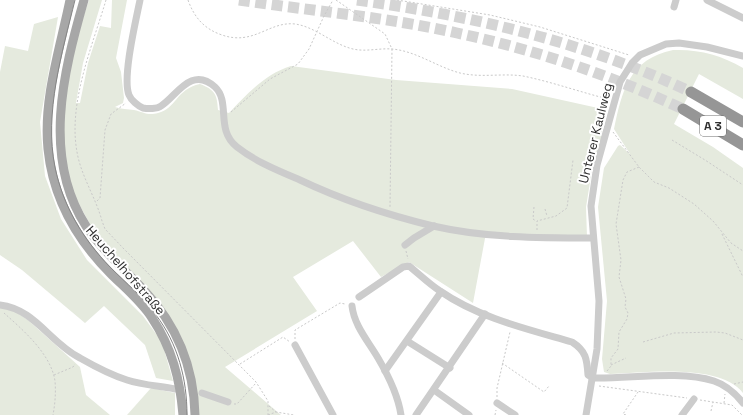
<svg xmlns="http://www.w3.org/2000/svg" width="743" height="415" font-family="'Space Grotesk',sans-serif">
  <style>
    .green { fill: #e5eade }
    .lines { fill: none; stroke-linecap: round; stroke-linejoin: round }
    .highway-tunnel { stroke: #d5d5d5; stroke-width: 11; stroke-dasharray: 11 5.5; stroke-linecap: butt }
    .path { stroke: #c9c9c9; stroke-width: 1; stroke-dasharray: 2 2; stroke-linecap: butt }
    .minor { stroke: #ccc; stroke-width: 7 }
    .major { stroke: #a7a7a7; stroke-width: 9 }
    .highway { stroke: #969696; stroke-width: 11 }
    .tram { stroke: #848484; stroke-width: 1 }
    .labels { text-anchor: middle; stroke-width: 4; stroke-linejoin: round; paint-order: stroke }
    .shield { fill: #fff; stroke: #6d6d6d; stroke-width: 1 }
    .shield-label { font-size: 12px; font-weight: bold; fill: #2f2f2f }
    .street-label { font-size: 13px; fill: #2f2f2f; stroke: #fff }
  </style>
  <rect width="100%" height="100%" fill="#fff"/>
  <g class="green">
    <path d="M89,0H102L83,63L76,103H80L88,63L100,26L111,28L112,0H127L116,58L121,72L124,98L123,103L115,107C121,109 128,109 134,110C143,112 148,116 158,113C176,109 176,89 200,84C215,90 217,94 218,110L229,113C247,94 265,74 291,66L396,80L512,89L598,108L603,138L593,164L586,207L587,237L486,233L473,303L409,262L381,277L353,241L293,277L317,311L225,367L281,415H197L179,333L159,301L94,231L76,199L70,183L63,145L66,90L76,39Z"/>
    <path d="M58,17L40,122L45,176L61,219L87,260L143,316L162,342L173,381L156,378L145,345L104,306L85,323L22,270L0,255V72L5,46L28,51L34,24Z"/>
    <path d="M673,50C699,49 721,55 743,68V99L699,74L674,124L713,147L743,168V393C720,363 645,373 610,374L604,372L602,359L607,301L598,207L604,168L618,146L620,145L630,154L614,129C622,91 629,59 673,50Z"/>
    <path d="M0,307L12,309L29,321L80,367L86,395L110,415H0Z"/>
    <path d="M151,388L175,393V415H127Z"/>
  </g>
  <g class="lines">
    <g class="highway-tunnel">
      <path d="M239,0C312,11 386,17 457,33C536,50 610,75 683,109"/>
      <path d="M357,0C474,16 584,42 691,92"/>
    </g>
    <g class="path">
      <path d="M106,0C92,47 68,103 77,152C81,176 96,198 102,221L105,229L123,248L256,382L268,401V415"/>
      <path d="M188,0C194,17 204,29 222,35C254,46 269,21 295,24C316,27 332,44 353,49C366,52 379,48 392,49C416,51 437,67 460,73C481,78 502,73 523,76C552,82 580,92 608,99"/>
      <path d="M336,0L385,34L392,49L390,207"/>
      <path d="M397,0L490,15L540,27L629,55"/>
      <path d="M231,112L270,79L298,64L309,49L324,16L333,0"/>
      <path d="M613,132L639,167L654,182L669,188L694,204L713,221L731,243L743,251"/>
      <path d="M672,140L705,160L743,185"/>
      <path d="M97,201L100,198L105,130L111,114L126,103"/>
      <path d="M534,207L533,219L536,221"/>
      <path d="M545,209L547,216"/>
      <path d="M537,230V221L556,216L567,208L573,160"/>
      <path d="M722,234L743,277"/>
      <path d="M406,251L408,259"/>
      <path d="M4,313C23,330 51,354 55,381C56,393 55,404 53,415"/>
      <path d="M295,339V330L340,303L345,304"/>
      <path d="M643,342L674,333L716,332L725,333L743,340"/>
      <path d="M502,363L544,392L549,386"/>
      <path d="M240,364L283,337L290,342"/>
      <path d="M611,365L626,358"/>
      <path d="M607,371L611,366V358L618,349L619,332L627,319L628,313L625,307L626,299L619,277L621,260L616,224L623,180L627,172L639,167"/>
      <path d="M54,375L73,367L75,364"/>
      <path d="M734,384L743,382"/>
      <path d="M599,386L687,398"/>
      <path d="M497,397V388L510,332"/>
      <path d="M700,400L732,405L742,415"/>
      <path d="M724,403L725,394"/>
      <path d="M234,404H237L256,383"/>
      <path d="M269,406L276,412"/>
      <path d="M711,411L713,402"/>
      <path d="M268,415L276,412L294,415"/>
      <path d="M495,415L496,410"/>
      <path d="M626,415L623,414L638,392"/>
    </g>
    <g class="minor">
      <path d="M140,0C136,20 122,78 129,95C131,100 138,106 143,108C148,109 157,109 161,106C176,97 191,65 215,87C231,102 215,130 237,147C256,162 279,171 300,180C342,200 388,215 433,226C485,238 540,238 593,238"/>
      <path d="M707,0L743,18"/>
      <path d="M674,7L676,0"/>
      <path d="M405,245L414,238L434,226"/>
      <path d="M359,297L403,267L409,266C419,274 429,284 440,291C479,318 527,329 572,342C586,351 587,359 588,375L593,378"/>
      <path d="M0,305C35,309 50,343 80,358C94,366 111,375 127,380C142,385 160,386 175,389"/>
      <path d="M352,306C354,325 368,341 378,358C388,375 398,395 401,415"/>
      <path d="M407,341L450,368"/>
      <path d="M295,345L333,415"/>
      <path d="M385,371L441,292"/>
      <path d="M593,378C630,379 679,370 714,381C726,385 735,393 743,403"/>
      <path d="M434,390L469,415"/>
      <path d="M202,393L228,402"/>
      <path d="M497,403L515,415"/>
      <path d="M416,415L485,314"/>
      <path d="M586,415L597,349L599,301L591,206L597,165L620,82L632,63L640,55L666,44L679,43L707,47L743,56"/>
      <path d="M682,415L694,399"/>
    </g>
    <g class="major">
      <path d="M70,0C60,49 43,99 48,149C53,198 77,240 111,274C125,288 141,301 152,318C172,348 180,379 183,415"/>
      <path d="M84,0C63,73 42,158 86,226C102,250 124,269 143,289C176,324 194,367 195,415"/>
    </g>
    <g class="highway">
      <path d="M691,92L743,122"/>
      <path d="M683,109L743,145"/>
    </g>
    <path class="tram" d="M75,0C62,53 44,113 55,167C63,206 83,239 110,267C126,283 143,297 156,315C178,344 187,379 187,415"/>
  </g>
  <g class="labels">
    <rect class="shield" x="700" y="116" width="26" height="20" rx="3"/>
    <g class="shield-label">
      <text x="713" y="130">A 3</text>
    </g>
    <g class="street-label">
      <text transform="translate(595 133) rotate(-76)" y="5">Unterer Kaulweg</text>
      <text transform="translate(126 270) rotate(49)" y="5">Heuchelhofstraße</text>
    </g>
  </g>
</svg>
